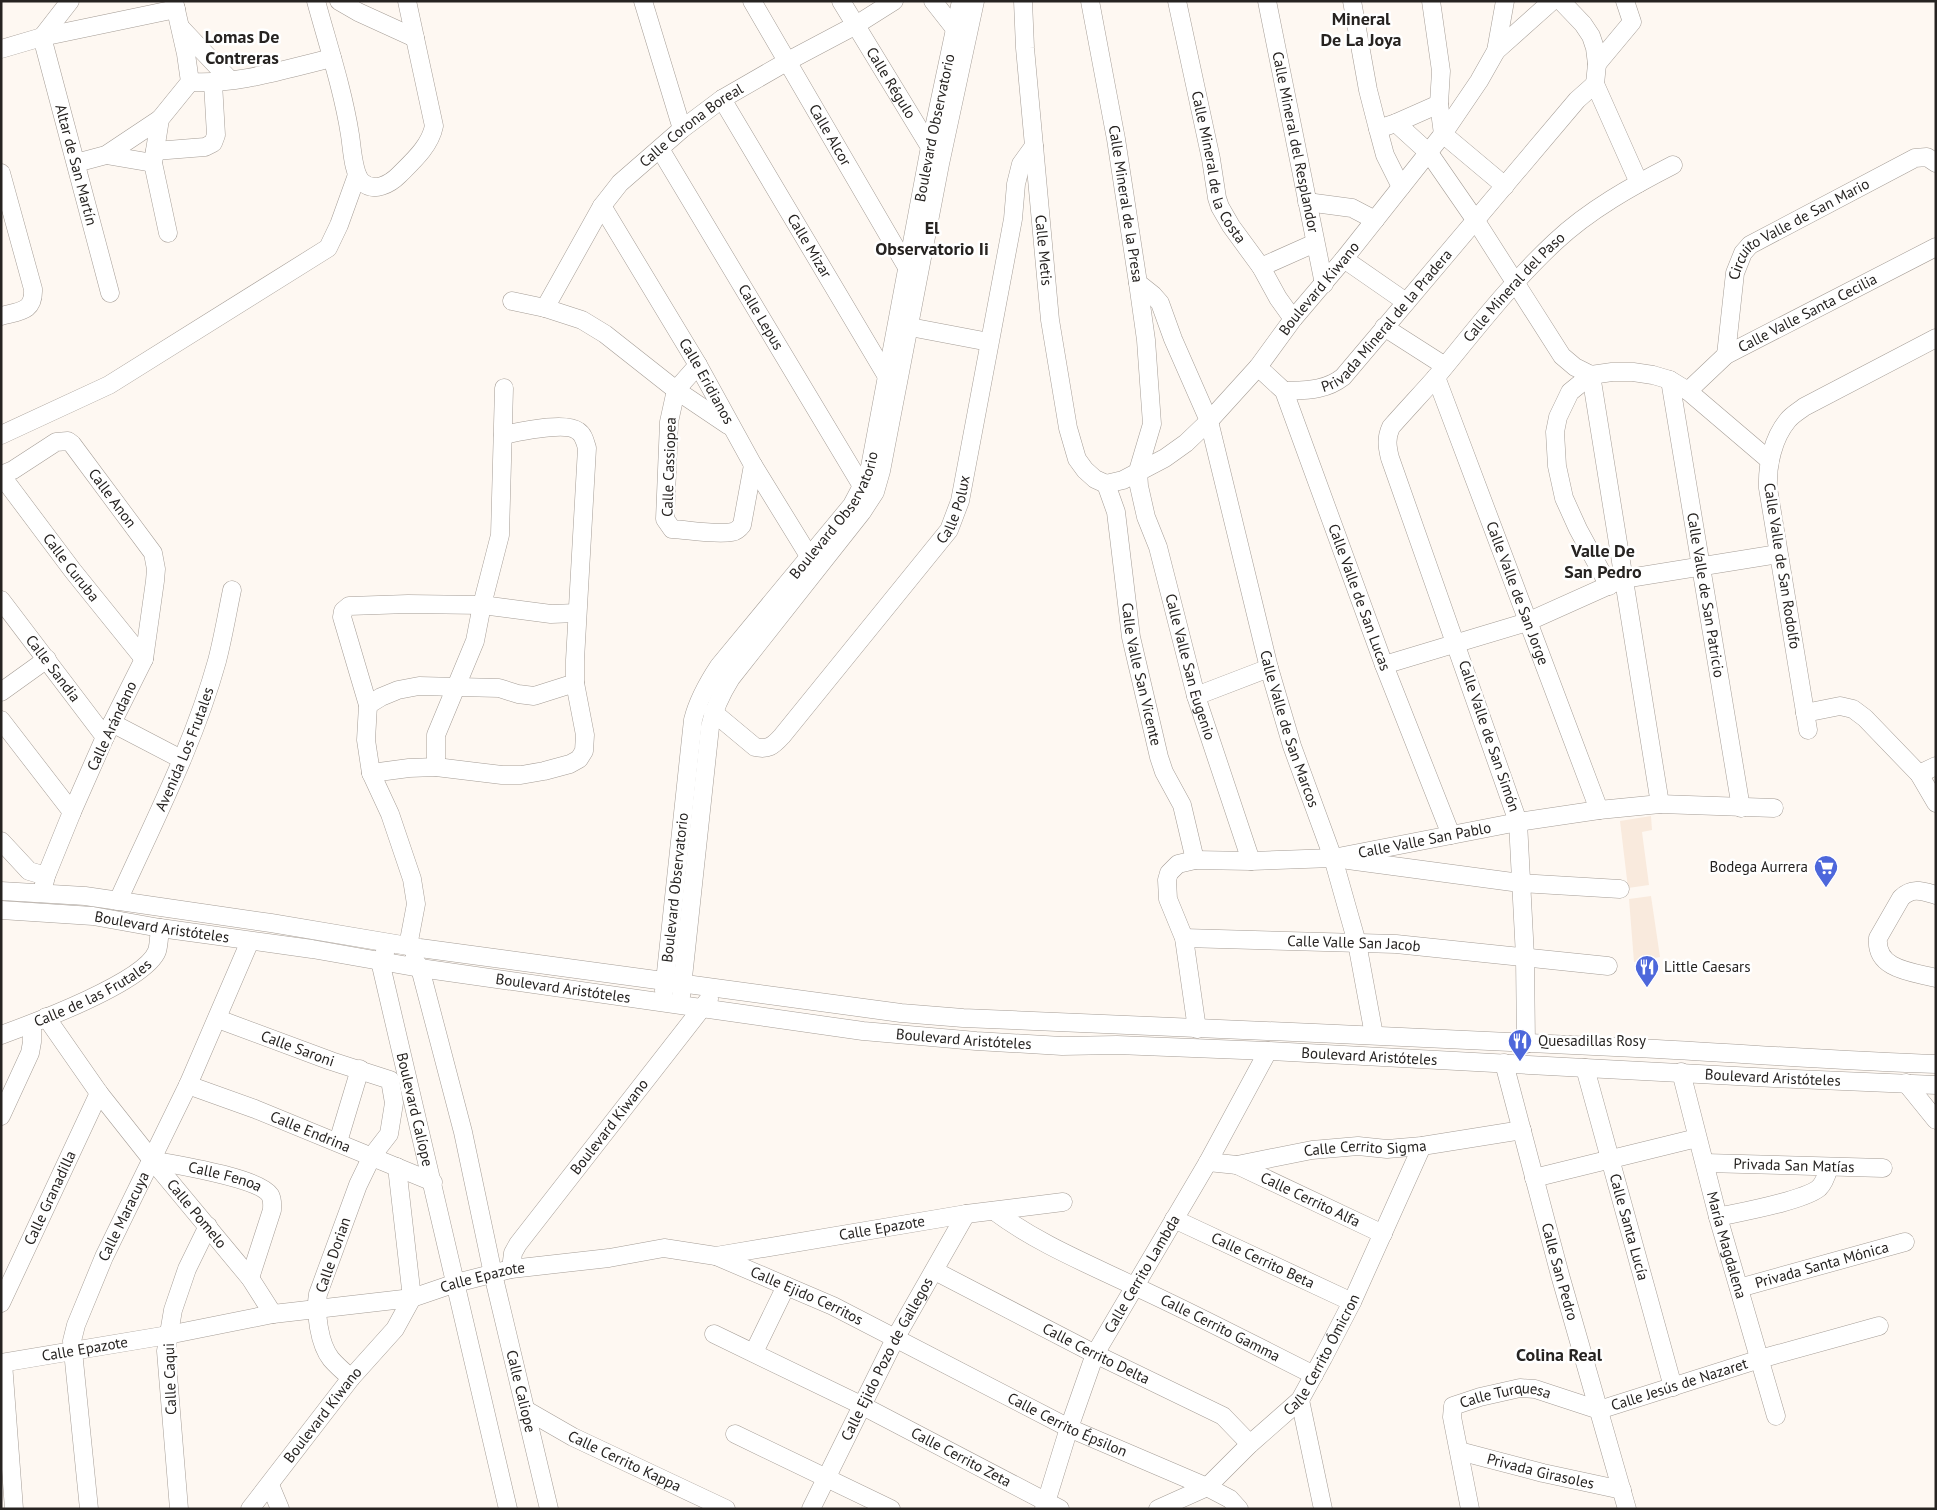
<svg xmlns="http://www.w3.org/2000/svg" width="1937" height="1510" font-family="'PT Sans',sans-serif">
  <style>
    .built { fill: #f9eadd }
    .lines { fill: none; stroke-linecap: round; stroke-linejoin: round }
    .minor-casing { stroke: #a59d96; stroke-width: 19 }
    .minor { stroke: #fff; stroke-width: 18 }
    .labels { text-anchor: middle; stroke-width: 5; stroke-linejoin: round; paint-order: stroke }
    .street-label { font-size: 15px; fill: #262321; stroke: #fff }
    .poi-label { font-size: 15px; fill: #262321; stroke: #fff; text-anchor: start }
    .quarter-label { font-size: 18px; font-weight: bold; fill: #262321; stroke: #fff }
  </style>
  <rect width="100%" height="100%" fill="#fef8f2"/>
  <g class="built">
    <path d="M1651,816L1652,830L1642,832L1649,885L1628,888L1620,821Z"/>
    <path d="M1651,896L1660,957L1634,962L1629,899Z"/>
  </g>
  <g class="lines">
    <g class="minor-casing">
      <g id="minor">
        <path id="s1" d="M70,1L42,37L110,293"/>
        <path d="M316,1C328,45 343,90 350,135C352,147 353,174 362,182C374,193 390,184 399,175C413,161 430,146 434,126L407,1"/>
        <path d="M339,1L358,12L415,38"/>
        <path d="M643,1L682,129"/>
        <path id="s2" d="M752,1L908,269"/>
        <path id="s3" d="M841,1L933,152"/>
        <path d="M933,1L955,29"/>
        <path id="s4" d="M1023,1L1025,48L1050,320L1068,428L1077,459L1085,470L1095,479L1106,484"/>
        <path id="s5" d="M1090,1L1116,139L1138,283L1153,295L1160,303L1173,339L1209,421L1269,668L1292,746L1333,858L1357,943L1374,1035"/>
        <path id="s6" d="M1177,1L1211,159L1217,198L1220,207L1231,226L1261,267L1278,298L1293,319"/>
        <path id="s7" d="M1267,1L1324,284"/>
        <path d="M1352,1L1368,90L1378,129L1396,123L1429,153L1476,221L1562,356L1575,367L1591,375"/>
        <path d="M1431,1L1441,71L1439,104L1443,134L1505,186"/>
        <path d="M1561,1L1583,24L1591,36L1595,48L1597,64L1595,84L1639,183"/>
        <path d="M181,28L230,80"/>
        <path d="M1,49L42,37L176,9"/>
        <path d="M1496,51L1552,1"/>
        <path d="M1597,64L1632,22L1625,1"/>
        <path d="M190,82C238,85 285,69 332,58"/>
        <path id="s8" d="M722,99L889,380"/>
        <path d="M1396,123L1439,104"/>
        <path d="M1378,129L1385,155L1401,187"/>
        <path id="s9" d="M660,149L862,486"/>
        <path d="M155,151L205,147L213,143L216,135L213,83"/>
        <path d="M106,155L153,163"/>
        <path d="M76,163L106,155L160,119"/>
        <path d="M1,173L33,289C34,312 20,311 1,316"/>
        <path d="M1307,202L1352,208L1375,220"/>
        <path id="s10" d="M602,206L698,365L753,465L809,556"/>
        <path d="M168,233L153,163L160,119L190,82L186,54L174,1"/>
        <path d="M1344,259L1406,302"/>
        <path d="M1261,267L1315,243"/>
        <path id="s11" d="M1138,283L1146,340L1152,424L1138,471L1139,486L1146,517L1158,547L1196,696L1251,861"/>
        <path d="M512,301L545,308L582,320L605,334L676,390L728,425"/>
        <path id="s12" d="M545,308L602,206L620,183L682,129L722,99L788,61L856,25L894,1"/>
        <path d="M910,327L989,342"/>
        <path d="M1384,327L1445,366"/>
        <path id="s13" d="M1726,355L1735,273L1743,253L1750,245L1915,158L1927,157L1936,163"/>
        <path d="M698,365L676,390L669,422L665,519L672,529C689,530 716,535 732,532C737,531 739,529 742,525L753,465"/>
        <path id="s14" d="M1258,367L1284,391L1384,665L1451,835"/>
        <path d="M1591,375L1660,804"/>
        <path id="s15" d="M1436,377L1599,810"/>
        <path id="s16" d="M1670,380L1741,808"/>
        <path id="s17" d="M1284,391C1306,390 1325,391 1343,377L1577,100L1595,84"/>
        <path id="s18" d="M1688,391L1726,355L1936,247"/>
        <path d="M1,435L109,385L328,248L339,225L357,175"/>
        <path id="s19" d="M1,475L13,470L56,442L68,441L72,444L153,553L156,569L155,581L144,659L105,737L72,812L46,876L42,893"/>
        <path id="s20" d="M1,475L73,571L144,659"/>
        <path id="s21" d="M1106,484L1123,480L1165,458L1186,443L1209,421L1258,367L1293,319L1344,259L1443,134L1479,81L1496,51L1505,1"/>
        <path id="s22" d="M1106,484L1116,512L1131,637L1159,757L1164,772L1182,805L1195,860"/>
        <path d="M1609,586L1578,529L1564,498L1557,466L1555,432L1558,417L1570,392L1591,375L1612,372H1633L1653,375L1670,380L1688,391L1769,460"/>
        <path id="s23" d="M1,600L105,737"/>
        <path d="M1384,665L1527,622L1623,579L1778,554"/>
        <path d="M1,692L47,659"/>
        <path d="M1196,696L1269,668"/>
        <path d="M368,705L381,697L398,690L419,686L499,688L518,694L534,696L575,683"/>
        <path id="s24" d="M713,712L755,747C768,750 773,746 782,736L949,530L960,501L1013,219L1016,184L1021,164L1034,146"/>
        <path d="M1805,713L1840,706L1853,709L1865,718L1919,774L1936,803"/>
        <path d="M1,720L72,812"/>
        <path d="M112,723L181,759"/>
        <path d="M1808,730L1768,488C1767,465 1773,438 1788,420C1792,415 1799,411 1804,407L1936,338"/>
        <path d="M436,767V735L475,641L482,605L500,535L504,388"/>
        <path d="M371,773L409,768L436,767L502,775H521L544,771L570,764L579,759L584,751L585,735L575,683V660L587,448C585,442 584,435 578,431C565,421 519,432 503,435"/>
        <path d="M1919,774L1936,766"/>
        <path d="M1,841L29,871L46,876"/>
        <path d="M1348,860L1520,883L1620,889"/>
        <path d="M1,891L85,896L271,923L420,948L901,1013L963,1018C1194,1028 1426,1037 1657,1049C1750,1054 1843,1061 1936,1064"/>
        <path d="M1936,895C1922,891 1912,887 1901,898L1878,938C1875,970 1913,972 1936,978"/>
        <path id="s25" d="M118,901C153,823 194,744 217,661C223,638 227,614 232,590"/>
        <path id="s26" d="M1,910L93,916L160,928L312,949L420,968L863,1031L976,1041L1062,1046L1117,1045L1268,1051L1774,1078L1936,1085"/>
        <path id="s27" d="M1184,938L1396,944L1608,966"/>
        <path d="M408,946L416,904L412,879L390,814L371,773L366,740L368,705L342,617L343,611L349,606L408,604L482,605L551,614L577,613"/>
        <path id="s28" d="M385,953L380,961L508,1509"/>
        <path id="s29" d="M414,959L420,968L463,1132L493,1274L549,1509"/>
        <path id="s30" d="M664,991L693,720C698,700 707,684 719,666L852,505L862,486L870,467L930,147L961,1"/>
        <path d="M681,996L710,727C714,708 721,694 731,678L862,512L875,492L881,471L940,164L975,1"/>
        <path id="s31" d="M46,1017L99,1093L152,1160L250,1278L273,1314"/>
        <path id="s32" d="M218,1019L331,1061L390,1080L394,1103L389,1134L372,1156L358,1185L318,1294C315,1311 319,1344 331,1359C337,1366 344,1372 351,1378"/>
        <path id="s33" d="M1197,1029L1184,938L1168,899L1167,880L1169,873L1178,864L1195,860L1251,861L1333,858L1518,822L1599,810L1660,804L1774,808"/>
        <path id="s34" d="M1,1035C34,1023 145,982 157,951C159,945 159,935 160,928"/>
        <path id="s35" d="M1526,1044L1525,957L1518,822L1390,458C1387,446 1386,438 1391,427C1406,410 1422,393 1437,376C1475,330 1511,283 1555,242C1589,210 1632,186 1673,165"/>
        <path id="s36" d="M1504,1063L1560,1275L1627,1509"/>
        <path id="s37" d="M1585,1068L1673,1387"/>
        <path id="s38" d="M1681,1072L1718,1217L1776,1416"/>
        <path d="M1906,1083L1936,1120"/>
        <path id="s39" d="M188,1085L255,1109L433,1182"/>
        <path d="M1,1116L30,1053L32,1042V1024"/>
        <path d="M338,1142L360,1069"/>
        <path id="s40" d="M152,1160C175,1165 258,1177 270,1195C273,1200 272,1205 272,1210L250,1278"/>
        <path id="s41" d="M1208,1162L1237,1165L1312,1150L1358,1146L1387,1149L1422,1146L1522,1130"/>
        <path id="s42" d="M1705,1163L1883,1168"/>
        <path id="s43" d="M1237,1165L1383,1234"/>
        <path d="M1534,1178L1697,1138"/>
        <path id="s44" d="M994,1211C1037,1243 1086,1263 1134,1286C1195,1314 1254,1345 1314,1375"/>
        <path d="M1718,1217C1741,1212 1803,1201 1819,1188C1825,1182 1827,1174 1829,1167"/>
        <path id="s45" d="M1174,1219L1352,1302"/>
        <path id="s46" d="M716,1256L833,1306L1069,1428L1207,1487L1230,1499L1239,1509"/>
        <path id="s47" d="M511,1269L513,1253L518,1244L709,999"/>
        <path id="s48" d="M935,1271L1095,1354L1223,1416L1250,1444"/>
        <path id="s49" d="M1739,1288L1905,1242"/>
        <path id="s50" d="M1,1303L99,1093"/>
        <path id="s51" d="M714,1334L861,1405L1060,1509"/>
        <path d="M754,1352L786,1286"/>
        <path id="s52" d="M1,1363L168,1335L273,1314L412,1298L456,1283L511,1269L609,1258L664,1248L716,1256L966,1214L1063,1202"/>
        <path d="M3,1363L14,1509"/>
        <path d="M1300,1400L1323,1509"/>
        <path id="s53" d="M526,1410L573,1437L726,1509"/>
        <path d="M735,1434L891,1509"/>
        <path id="s54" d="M1459,1451L1543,1473L1622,1490"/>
        <path d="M270,1485L280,1509"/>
        <path id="s55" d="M89,1509L73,1351L72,1341L76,1325L104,1257L188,1085L250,941"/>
        <path d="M179,1509L166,1351L173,1310L187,1269L208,1226"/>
        <path id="s56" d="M250,1509L351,1378L395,1329L412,1298L397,1167"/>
        <path id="s57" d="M811,1509L896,1337L966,1214"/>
        <path id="s58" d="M1044,1509L1069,1428L1095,1354L1208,1162L1268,1051"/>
        <path id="s59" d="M1158,1509L1207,1487L1250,1444L1300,1400L1323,1358L1352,1302L1422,1146"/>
        <path id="s60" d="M1470,1509L1452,1417L1453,1406L1480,1397L1520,1388L1535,1389L1599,1410L1760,1359L1879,1326"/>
      </g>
    </g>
    <use href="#minor" class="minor"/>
  </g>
  <defs>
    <g id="supermarket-pin" transform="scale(1.25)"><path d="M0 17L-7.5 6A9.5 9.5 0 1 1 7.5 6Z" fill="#4d67db" stroke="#fff"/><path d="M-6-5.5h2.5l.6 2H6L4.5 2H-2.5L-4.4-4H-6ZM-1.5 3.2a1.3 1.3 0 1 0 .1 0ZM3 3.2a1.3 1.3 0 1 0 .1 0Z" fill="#fff"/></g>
    <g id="restaurant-pin" transform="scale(1.25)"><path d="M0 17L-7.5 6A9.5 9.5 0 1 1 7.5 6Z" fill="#4d67db" stroke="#fff"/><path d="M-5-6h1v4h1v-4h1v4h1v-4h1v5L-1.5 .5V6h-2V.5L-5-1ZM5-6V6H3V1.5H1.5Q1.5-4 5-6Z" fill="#fff"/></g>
  </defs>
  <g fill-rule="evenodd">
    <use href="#supermarket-pin" x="1826" y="867"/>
    <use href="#restaurant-pin" x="1647" y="967"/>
    <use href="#restaurant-pin" x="1520" y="1041"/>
  </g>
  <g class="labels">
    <g class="street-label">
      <text dy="5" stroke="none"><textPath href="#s3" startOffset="96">Calle Régulo</textPath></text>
      <text dy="5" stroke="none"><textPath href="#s12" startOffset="238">Calle Corona Boreal</textPath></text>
      <text dy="5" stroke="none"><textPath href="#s30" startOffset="929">Boulevard Observatorio</textPath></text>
      <text dy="5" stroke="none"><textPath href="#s2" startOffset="155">Calle Alcor</textPath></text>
      <text dy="5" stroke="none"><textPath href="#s7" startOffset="144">Calle Mineral del Resplandor</textPath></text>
      <text dy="5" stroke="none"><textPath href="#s1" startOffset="178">Altar de San Martín</textPath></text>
      <text dy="5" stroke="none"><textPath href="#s6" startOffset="172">Calle Mineral de la Costa</textPath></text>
      <text dy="5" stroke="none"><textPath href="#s5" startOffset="206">Calle Mineral de la Presa</textPath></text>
      <text dy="5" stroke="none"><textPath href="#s13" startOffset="162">Circuito Valle de San Mario</textPath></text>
      <text dy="5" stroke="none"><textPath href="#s8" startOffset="171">Calle Mizar</textPath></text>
      <text dy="5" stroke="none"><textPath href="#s4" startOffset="250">Calle Metis</textPath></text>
      <text dy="5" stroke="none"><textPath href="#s21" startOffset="295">Boulevard Kiwano</textPath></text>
      <text dy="5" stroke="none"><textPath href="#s35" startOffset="826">Calle Mineral del Paso</textPath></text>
      <text dy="5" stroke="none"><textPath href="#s18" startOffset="144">Calle Valle Santa Cecilia</textPath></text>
      <text dy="5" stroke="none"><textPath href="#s9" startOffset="196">Calle Lepus</textPath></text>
      <text dy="5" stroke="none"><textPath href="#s17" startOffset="132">Privada Mineral de la Pradera</textPath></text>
      <text dy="5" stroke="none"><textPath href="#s10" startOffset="204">Calle Eridianos</textPath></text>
      <text transform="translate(669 467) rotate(-88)" y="5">Calle Cassiopea</text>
      <text dy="5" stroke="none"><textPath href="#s19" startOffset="149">Calle Anon</textPath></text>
      <text dy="5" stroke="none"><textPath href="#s24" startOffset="372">Calle Polux</textPath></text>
      <text dy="5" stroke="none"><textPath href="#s30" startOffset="524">Boulevard Observatorio</textPath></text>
      <text transform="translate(1782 566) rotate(81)" y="5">Calle Valle de San Rodolfo</text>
      <text dy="5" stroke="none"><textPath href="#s20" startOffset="116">Calle Curuba</textPath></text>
      <text dy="5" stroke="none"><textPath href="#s15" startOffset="231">Calle Valle de San Jorge</textPath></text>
      <text dy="5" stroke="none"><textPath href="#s16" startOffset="218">Calle Valle de San Patricio</textPath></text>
      <text dy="5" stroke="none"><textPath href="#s14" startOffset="255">Calle Valle de San Lucas</textPath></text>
      <text dy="5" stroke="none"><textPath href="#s11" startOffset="394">Calle Valle San Eugenio</textPath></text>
      <text dy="5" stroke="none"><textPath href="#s23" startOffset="86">Calle Sandia</textPath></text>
      <text dy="5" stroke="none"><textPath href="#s22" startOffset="194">Calle Valle San Vicente</textPath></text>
      <text transform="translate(112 726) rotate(-65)" y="5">Calle Arándano</text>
      <text dy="5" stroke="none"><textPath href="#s5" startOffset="762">Calle Valle de San Marcos</textPath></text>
      <text transform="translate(1489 736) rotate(71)" y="5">Calle Valle de San Simón</text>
      <text dy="5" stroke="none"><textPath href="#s25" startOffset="166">Avenida Los Frutales</textPath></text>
      <text dy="5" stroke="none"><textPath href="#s33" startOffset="422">Calle Valle San Pablo</textPath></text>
      <text dy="5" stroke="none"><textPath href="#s30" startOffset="104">Boulevard Observatorio</textPath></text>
      <text dy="5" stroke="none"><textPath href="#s26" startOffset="162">Boulevard Aristóteles</textPath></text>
      <text dy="5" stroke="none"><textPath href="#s27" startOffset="170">Calle Valle San Jacob</textPath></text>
      <text dy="5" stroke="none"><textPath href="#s26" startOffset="568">Boulevard Aristóteles</textPath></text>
      <text dy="5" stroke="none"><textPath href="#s34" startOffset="101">Calle de las Frutales</textPath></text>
      <text dy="5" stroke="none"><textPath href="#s26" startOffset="972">Boulevard Aristóteles</textPath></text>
      <text dy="5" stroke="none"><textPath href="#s32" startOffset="85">Calle Saroni</textPath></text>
      <text dy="5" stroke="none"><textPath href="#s26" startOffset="1378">Boulevard Aristóteles</textPath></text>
      <text dy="5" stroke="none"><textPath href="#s26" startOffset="1782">Boulevard Aristóteles</textPath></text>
      <text dy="5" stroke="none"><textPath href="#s28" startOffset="162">Boulevard Calíope</textPath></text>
      <text dy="5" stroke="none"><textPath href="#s47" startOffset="175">Boulevard Kiwano</textPath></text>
      <text dy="5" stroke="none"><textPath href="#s39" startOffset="131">Calle Endrina</textPath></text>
      <text dy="5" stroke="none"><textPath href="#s41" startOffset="159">Calle Cerrito Sigma</textPath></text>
      <text dy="5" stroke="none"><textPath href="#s42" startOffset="89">Privada San Matías</textPath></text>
      <text dy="5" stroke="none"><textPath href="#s40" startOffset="75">Calle Fenoa</textPath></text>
      <text dy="5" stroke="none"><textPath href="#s50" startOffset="116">Calle Granadilla</textPath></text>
      <text dy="5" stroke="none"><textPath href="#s43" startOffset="81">Calle Cerrito Alfa</textPath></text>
      <text dy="5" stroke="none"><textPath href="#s31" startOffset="248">Calle Pomelo</textPath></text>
      <text dy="5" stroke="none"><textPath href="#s55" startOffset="304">Calle Maracuya</textPath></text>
      <text dy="5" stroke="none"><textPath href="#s37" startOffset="165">Calle Santa Lucía</textPath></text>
      <text dy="5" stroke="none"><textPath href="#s52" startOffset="895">Calle Epazote</textPath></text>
      <text dy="5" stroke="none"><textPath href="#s38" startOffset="179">María Magdalena</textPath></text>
      <text transform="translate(333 1255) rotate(-71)" y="5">Calle Dorian</text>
      <text dy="5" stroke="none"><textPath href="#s45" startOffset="98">Calle Cerrito Beta</textPath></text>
      <text dy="5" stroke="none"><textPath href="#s49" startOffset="86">Privada Santa Mónica</textPath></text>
      <text dy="5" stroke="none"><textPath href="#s36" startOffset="216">Calle San Pedro</textPath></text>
      <text dy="5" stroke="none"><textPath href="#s58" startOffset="256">Calle Cerrito Lambda</textPath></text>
      <text dy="5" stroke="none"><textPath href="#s52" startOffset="490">Calle Epazote</textPath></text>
      <text dy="5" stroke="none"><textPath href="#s46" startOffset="99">Calle Ejido Cerritos</textPath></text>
      <text dy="5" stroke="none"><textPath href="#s44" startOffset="255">Calle Cerrito Gamma</textPath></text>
      <text dy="5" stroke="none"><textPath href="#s52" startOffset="85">Calle Epazote</textPath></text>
      <text dy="5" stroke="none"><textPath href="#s59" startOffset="231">Calle Cerrito Ómicron</textPath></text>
      <text dy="5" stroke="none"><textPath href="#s48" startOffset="181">Calle Cerrito Delta</textPath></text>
      <text dy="5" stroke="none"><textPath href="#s57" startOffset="168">Calle Ejido Pozo de Gallegos</textPath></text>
      <text transform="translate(170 1379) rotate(-92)" y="5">Calle Caqui</text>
      <text dy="5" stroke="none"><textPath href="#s60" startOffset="341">Calle Jesús de Nazaret</textPath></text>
      <text dy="5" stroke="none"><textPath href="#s29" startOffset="446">Calle Caliope</textPath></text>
      <text dy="5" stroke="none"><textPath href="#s60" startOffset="159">Calle Turquesa</textPath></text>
      <text dy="5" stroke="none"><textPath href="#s56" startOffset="119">Boulevard Kiwano</textPath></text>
      <text dy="5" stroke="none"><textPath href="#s46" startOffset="390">Calle Cerrito Épsilon</textPath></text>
      <text dy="5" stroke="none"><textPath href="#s51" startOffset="276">Calle Cerrito Zeta</textPath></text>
      <text dy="5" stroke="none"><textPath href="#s53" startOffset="111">Calle Cerrito Kappa</textPath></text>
      <text dy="5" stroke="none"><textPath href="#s54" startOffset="84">Privada Girasoles</textPath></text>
    </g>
    <g class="poi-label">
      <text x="1808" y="872" text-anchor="end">Bodega Aurrera</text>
      <text x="1664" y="972">Little Caesars</text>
      <text x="1538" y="1046">Quesadillas Rosy</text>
    </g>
    <g class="quarter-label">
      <text x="1361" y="25">Mineral<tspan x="1361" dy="21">De La Joya</tspan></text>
      <text x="242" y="43">Lomas De<tspan x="242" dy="21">Contreras</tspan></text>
      <text x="932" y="234">El<tspan x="932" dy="21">Observatorio Ii</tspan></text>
      <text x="1603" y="557">Valle De<tspan x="1603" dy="21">San Pedro</tspan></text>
      <text x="1559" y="1361">Colina Real</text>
    </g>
  </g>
  <rect width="1937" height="1510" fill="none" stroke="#262321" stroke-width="5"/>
</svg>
